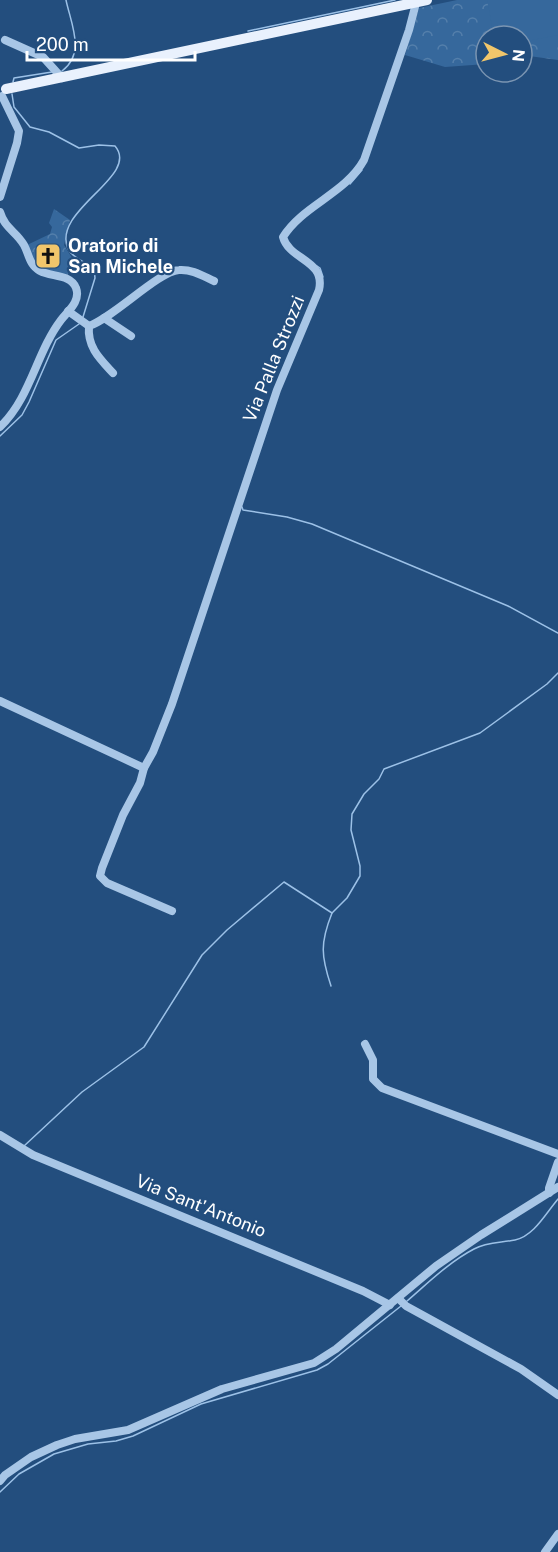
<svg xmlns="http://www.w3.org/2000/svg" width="558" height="1552" font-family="'Public Sans',sans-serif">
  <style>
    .park { fill: url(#park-crowns) }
    .garden { fill: #36689c }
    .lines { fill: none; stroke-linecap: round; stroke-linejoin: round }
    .stream { stroke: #9cc1e7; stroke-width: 1.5 }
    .minor { stroke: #a8c6e6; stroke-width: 8 }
    .major { stroke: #e9f1fd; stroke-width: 10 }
    .labels { text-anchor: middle; stroke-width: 4.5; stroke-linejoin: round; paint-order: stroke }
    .poi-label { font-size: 18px; font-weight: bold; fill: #fff; stroke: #234e7e; text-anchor: start }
    .street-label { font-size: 18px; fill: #fff; stroke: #234e7e }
  </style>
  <defs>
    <pattern id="park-crowns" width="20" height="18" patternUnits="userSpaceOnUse" patternTransform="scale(1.5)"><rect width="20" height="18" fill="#36689c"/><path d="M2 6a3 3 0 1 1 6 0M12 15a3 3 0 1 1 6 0" fill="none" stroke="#547fab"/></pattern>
  </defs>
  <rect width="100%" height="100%" fill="#234e7e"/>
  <g class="park">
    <path d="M457,0H558V60L522,55V36H486V64L445,67L405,55L419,8Z"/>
    <path d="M54,209L70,220L64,245L72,258L68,275C40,270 38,272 27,245L50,234L52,227L49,223Z"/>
  </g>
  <path class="garden" d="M487,0H558V35L522,42V36H494Z"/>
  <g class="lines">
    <g class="stream">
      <path d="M248,31L395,0"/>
      <path d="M62,71C86,53 71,24 66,0"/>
      <path d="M13,82L14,78L52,72"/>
      <path d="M12,94L14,107L30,127L49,132L79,148L99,145L115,146C141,176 51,210 68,249C73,259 87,262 94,269L95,278L83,317"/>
      <path d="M350,184L362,170"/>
      <path d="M317,266L320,268L323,277"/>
      <path d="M0,436L22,415L29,402L56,340L79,324"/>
      <path d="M242,507L243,510L287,517L312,524L508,606L558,633"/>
      <path d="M331,986C321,956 320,943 332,913"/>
      <path d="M24,1146L82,1092L144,1047L202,955L227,930L284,882L332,913L347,898L360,876V866L351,830L352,814L364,794L379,779L384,769L480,733L547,684L558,673"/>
      <path d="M407,1301C428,1283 449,1262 474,1249C487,1242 500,1243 515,1240C534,1236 546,1213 558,1199"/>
      <path d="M0,1492L19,1474L54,1454L88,1444L116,1441L133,1436L201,1404L317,1370L328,1364L401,1306"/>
    </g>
    <g class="minor">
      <path d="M5,40L43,57L62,78"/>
      <path d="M0,197L17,143L19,131L2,96"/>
      <path d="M0,212C5,229 16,231 24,245C29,254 29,265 40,271C51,277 71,274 76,288C81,301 68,311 61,320C36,353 31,397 0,427"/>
      <path d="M68,311L89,326C87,347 100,359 113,373"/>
      <path d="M104,318L131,336"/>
      <path d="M89,326C113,318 159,271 179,270C192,269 203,276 214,281"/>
      <path d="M0,701L144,768"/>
      <path d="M172,911L107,883L100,876L102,868L123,815L140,783L144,768L153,752L172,704L277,390L319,290C326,260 289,260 283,237C303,205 345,194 364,160L409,30L415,7L414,3"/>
      <path d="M365,1044L373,1060V1079L382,1088L558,1154"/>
      <path d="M0,1135L33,1155L363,1291L390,1305"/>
      <path d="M549,1193V1188L558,1162"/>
      <path d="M398,1298L406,1306L521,1369L558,1395"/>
      <path d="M0,1481L5,1475L31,1457L57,1445L75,1439L128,1430L222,1389L314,1363L336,1349L436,1266L481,1235L558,1187"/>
      <path d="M545,1552L558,1534"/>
    </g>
    <path class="major" d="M6,89L427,0"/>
  </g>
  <defs>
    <g id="church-square" transform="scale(1.35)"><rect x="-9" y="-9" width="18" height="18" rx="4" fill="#f1c66b" stroke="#234e7e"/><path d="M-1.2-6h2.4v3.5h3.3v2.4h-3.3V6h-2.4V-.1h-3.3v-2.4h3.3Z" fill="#111"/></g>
  </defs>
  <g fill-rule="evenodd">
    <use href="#church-square" x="48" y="256"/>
  </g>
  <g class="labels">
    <g class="poi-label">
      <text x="68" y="252">Oratorio di<tspan x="68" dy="21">San Michele</tspan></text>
    </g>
    <g class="street-label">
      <text transform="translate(274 359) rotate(-68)" y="6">Via Palla Strozzi</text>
      <text transform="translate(201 1206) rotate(22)" y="6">Via Sant'Antonio</text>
    </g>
  </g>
  <g transform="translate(504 54) rotate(96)"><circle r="28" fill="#234e7e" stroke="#7b95b2" stroke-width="1.5"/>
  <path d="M0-4.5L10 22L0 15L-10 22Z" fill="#f1c66b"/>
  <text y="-9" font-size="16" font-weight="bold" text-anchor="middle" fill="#ffffff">N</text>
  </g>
  <path d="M27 51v9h168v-9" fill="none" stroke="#ffffff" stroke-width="3"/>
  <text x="36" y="51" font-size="18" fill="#ffffff" stroke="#234e7e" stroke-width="4.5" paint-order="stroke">200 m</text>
</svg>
